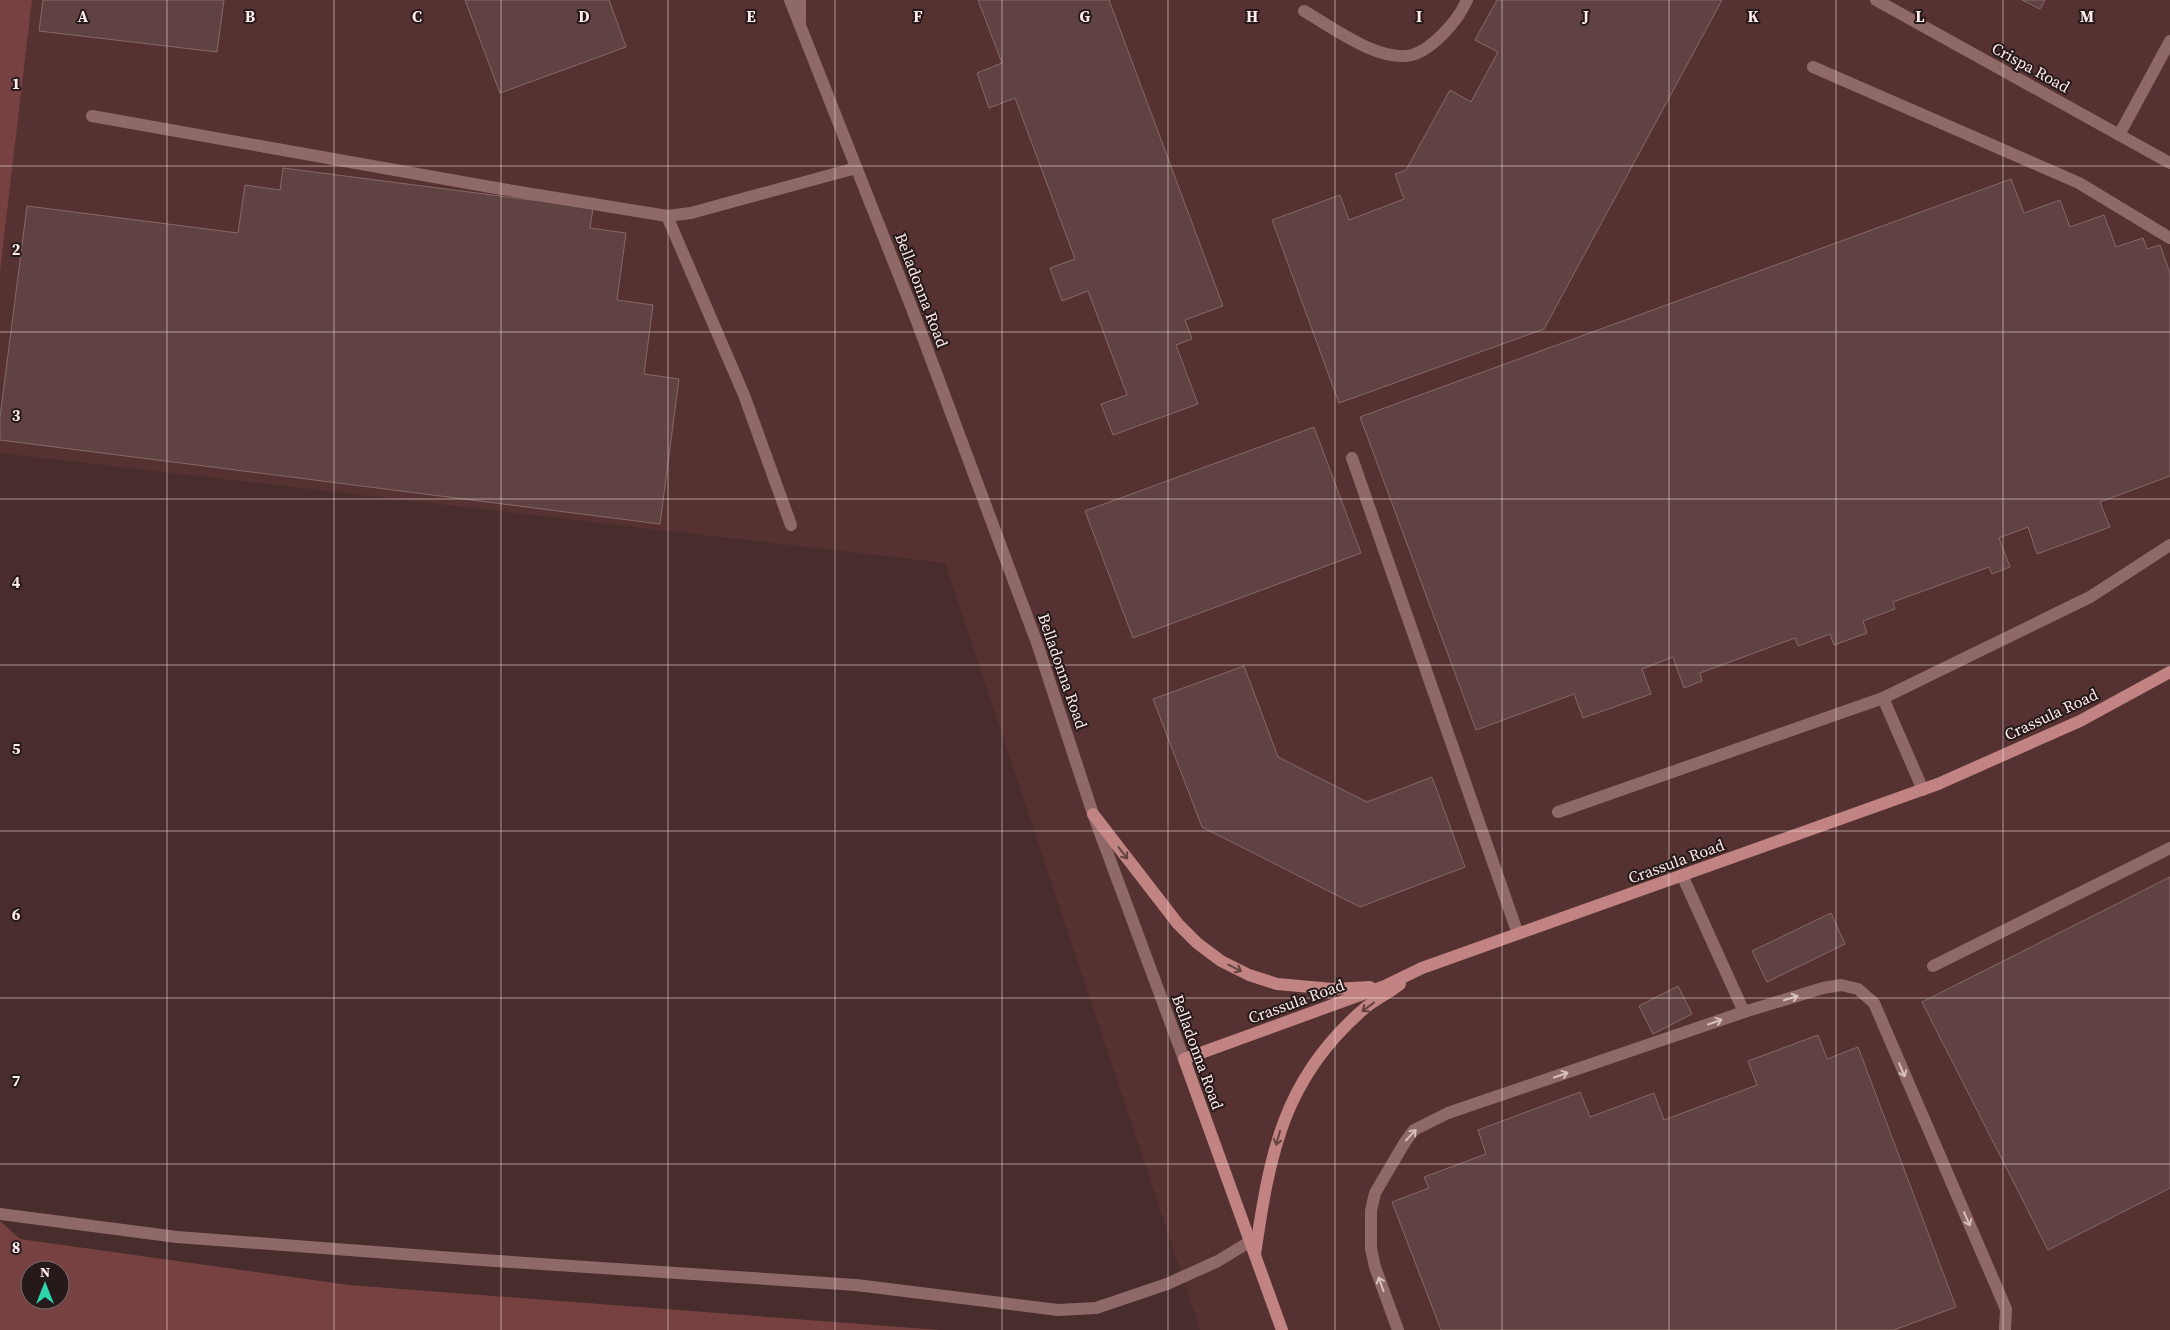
<svg xmlns="http://www.w3.org/2000/svg" width="2170" height="1330" font-family="'Source Serif 4',serif">
  <style>
    .built { fill: #553231 }
    .green { fill: #774141; fill-rule: evenodd }
    .building { fill: #604242; stroke: #876867 }
    .lines { fill: none; stroke-linecap: round; stroke-linejoin: round }
    .lane { stroke: #8f6967; stroke-width: 12 }
    .street { stroke: #8f6967; stroke-width: 12 }
    .secondary { stroke: #c18483; stroke-width: 12 }
    .oneway { stroke: #644443 }
    .oneway2 { stroke: #d7bebc }
    .grid { fill: none; stroke: #feebea; stroke-width: 1; stroke-opacity: 0.55 }
    .labels { text-anchor: middle; stroke-width: 4; stroke-linejoin: round; paint-order: stroke }
    .street-label { font-size: 16px; fill: #feebea; stroke: #261919 }
    .grid-label { font-size: 16px; text-anchor: middle; font-weight: bold; fill: #feebea; stroke: #261919; stroke-width: 4; stroke-linejoin: round; paint-order: stroke }
  </style>
  <rect width="100%" height="100%" fill="#482d2c"/>
  <path class="built" d="M32,0H2170V1330H1200L945,563L0,453V272Z"/>
  <g class="green">
    <path d="M0,0H32L0,272Z"/>
    <path d="M0,1221L20,1239L349,1285L940,1330H0ZM30,1270H60V1300H30Z"/>
  </g>
  <g class="building">
    <path d="M43,0H224L217,52L39,31Z"/>
    <path d="M465,0H609L626,47L500,93Z"/>
    <path d="M978,0H1109L1223,306L1185,320L1192,339L1176,345L1198,404L1113,435L1101,404L1127,395L1088,291L1062,301L1050,268L1075,259L1015,98L989,108L977,73L1002,63Z"/>
    <path d="M1497,0H1722L1544,329L1339,403L1272,220L1340,195L1349,220L1404,199L1395,174L1406,170L1450,90L1471,102L1498,52L1475,40Z"/>
    <path d="M2022,0H2045L2040,9Z"/>
    <path d="M283,168L593,208L590,228L626,233L617,300L653,305L644,374L679,379L660,524L0,440V417L27,206L238,233L245,185L280,190Z"/>
    <path d="M2011,179L2024,213L2060,200L2070,227L2104,215L2116,247L2143,238L2147,249L2160,245L2170,273V476L2100,502L2110,527L2037,554L2028,527L1999,538L2010,567L1992,574L1989,567L1893,602L1895,609L1863,621L1867,633L1834,645L1830,634L1798,646L1795,638L1700,673L1702,681L1684,688L1673,657L1642,669L1651,694L1583,718L1574,694L1476,730L1360,417Z"/>
    <path d="M1314,427L1361,553L1133,638L1085,511Z"/>
    <path d="M1244,666L1278,757L1367,802L1432,777L1465,867L1360,907L1202,827L1153,699Z"/>
    <path d="M2170,877V1188L2048,1250L1922,1002Z"/>
    <path d="M1831,913L1845,944L1767,982L1752,951Z"/>
    <path d="M1678,986L1692,1014L1653,1034L1639,1006Z"/>
    <path d="M1818,1035L1827,1059L1858,1047L1956,1307L1894,1330H1441L1392,1202L1429,1188L1424,1177L1486,1154L1478,1130L1580,1092L1590,1117L1654,1093L1664,1120L1757,1085L1748,1061Z"/>
  </g>
  <g class="lines">
    <g class="lane">
      <path d="M1876,0L2170,163"/>
      <path d="M1304,11C1332,27 1379,63 1412,55C1423,52 1435,42 1443,34C1454,23 1461,14 1467,0"/>
      <path d="M800,25V0"/>
      <path d="M1813,67L2079,183L2170,238"/>
      <path d="M92,116L496,188L667,216L691,213L856,168"/>
      <path d="M2119,135L2170,41"/>
      <path d="M667,216L744,395L791,525"/>
      <path d="M1352,458L1518,934"/>
      <path d="M1923,790L1883,698L2090,597L2170,545"/>
      <path d="M1558,812L1883,698"/>
      <path d="M1682,875L1744,1012"/>
      <path d="M1933,966L2170,848"/>
      <path d="M0,1214L177,1237L467,1259L856,1285L1058,1310L1096,1308L1167,1284L1218,1261L1249,1242"/>
      <path d="M1398,1330L1375,1267L1371,1249V1211L1375,1193L1405,1142L1414,1130L1448,1113L1744,1012L1823,988L1841,985L1858,989L1874,1003L2006,1309L2005,1330"/>
    </g>
    <path class="street" d="M790,0L913,311L1037,643L1093,814L1184,1059"/>
    <g class="secondary">
      <path d="M1093,814L1178,924L1197,943L1221,961L1249,975L1277,984L1333,989L1370,987"/>
      <path d="M1255,1254C1270,1153 1283,1078 1365,1008C1376,999 1389,993 1400,984"/>
      <path d="M1282,1330L1184,1059L1385,986L1422,968L1938,784L2080,721L2170,672"/>
    </g>
  </g>
  <defs><path id="oneway-shaft" d="M-6 0H5M1.5-3L5.5 0L1.5 3" fill="none" stroke-width="1.6" stroke-linecap="round" stroke-linejoin="round" transform="scale(1.25)"/></defs>
  <g class="oneway">
    <use href="#oneway-shaft" transform="translate(1123 853) rotate(52)"/>
    <use href="#oneway-shaft" transform="translate(1235 968) rotate(27)"/>
    <use href="#oneway-shaft" transform="translate(1368 1007) rotate(144)"/>
    <use href="#oneway-shaft" transform="translate(1278 1138) rotate(106)"/>
  </g>
  <g class="oneway2">
    <use href="#oneway-shaft" transform="translate(1791 998) rotate(-17)"/>
    <use href="#oneway-shaft" transform="translate(1715 1022) rotate(-19)"/>
    <use href="#oneway-shaft" transform="translate(1902 1070) rotate(67)"/>
    <use href="#oneway-shaft" transform="translate(1561 1075) rotate(-19)"/>
    <use href="#oneway-shaft" transform="translate(1411 1135) rotate(-47)"/>
    <use href="#oneway-shaft" transform="translate(1967 1219) rotate(66)"/>
    <use href="#oneway-shaft" transform="translate(1381 1284) rotate(-110)"/>
  </g>
  <path class="grid" d="M167,0V1330M334,0V1330M501,0V1330M668,0V1330M835,0V1330M1002,0V1330M1168,0V1330M1335,0V1330M1502,0V1330M1669,0V1330M1836,0V1330M2003,0V1330M0,166H2170M0,332H2170M0,499H2170M0,665H2170M0,831H2170M0,998H2170M0,1164H2170"/>
  <g class="labels">
    <g class="street-label">
      <text transform="translate(2031 67) rotate(29)" y="6">Crispa Road</text>
      <text transform="translate(922 290) rotate(69)" y="6">Belladonna Road</text>
      <text transform="translate(1063 671) rotate(71)" y="6">Belladonna Road</text>
      <text transform="translate(2051 714) rotate(-25)" y="6">Crassula Road</text>
      <text transform="translate(1676 861) rotate(-20)" y="6">Crassula Road</text>
      <text transform="translate(1296 1001) rotate(-20)" y="6">Crassula Road</text>
      <text transform="translate(1198 1052) rotate(70)" y="6">Belladonna Road</text>
    </g>
  </g>
  <g class="grid-label">
    <text x="83" y="22">A</text>
    <text x="250" y="22">B</text>
    <text x="417" y="22">C</text>
    <text x="584" y="22">D</text>
    <text x="751" y="22">E</text>
    <text x="918" y="22">F</text>
    <text x="1085" y="22">G</text>
    <text x="1252" y="22">H</text>
    <text x="1419" y="22">I</text>
    <text x="1586" y="22">J</text>
    <text x="1753" y="22">K</text>
    <text x="1920" y="22">L</text>
    <text x="2087" y="22">M</text>
    <text x="16" y="89">1</text>
    <text x="16" y="255">2</text>
    <text x="16" y="421">3</text>
    <text x="16" y="588">4</text>
    <text x="16" y="754">5</text>
    <text x="16" y="920">6</text>
    <text x="16" y="1086">7</text>
    <text x="16" y="1253">8</text>
  </g>
  <g transform="translate(45 1285)"><circle r="24" fill="#261919" stroke="#7c6d6d"/>
  <path d="M0-4L9 19L0 12L-9 19Z" fill="#2ed4aa"/>
  <text y="-8" font-size="14" font-weight="bold" text-anchor="middle" fill="#feebea">N</text>
  </g>
</svg>
